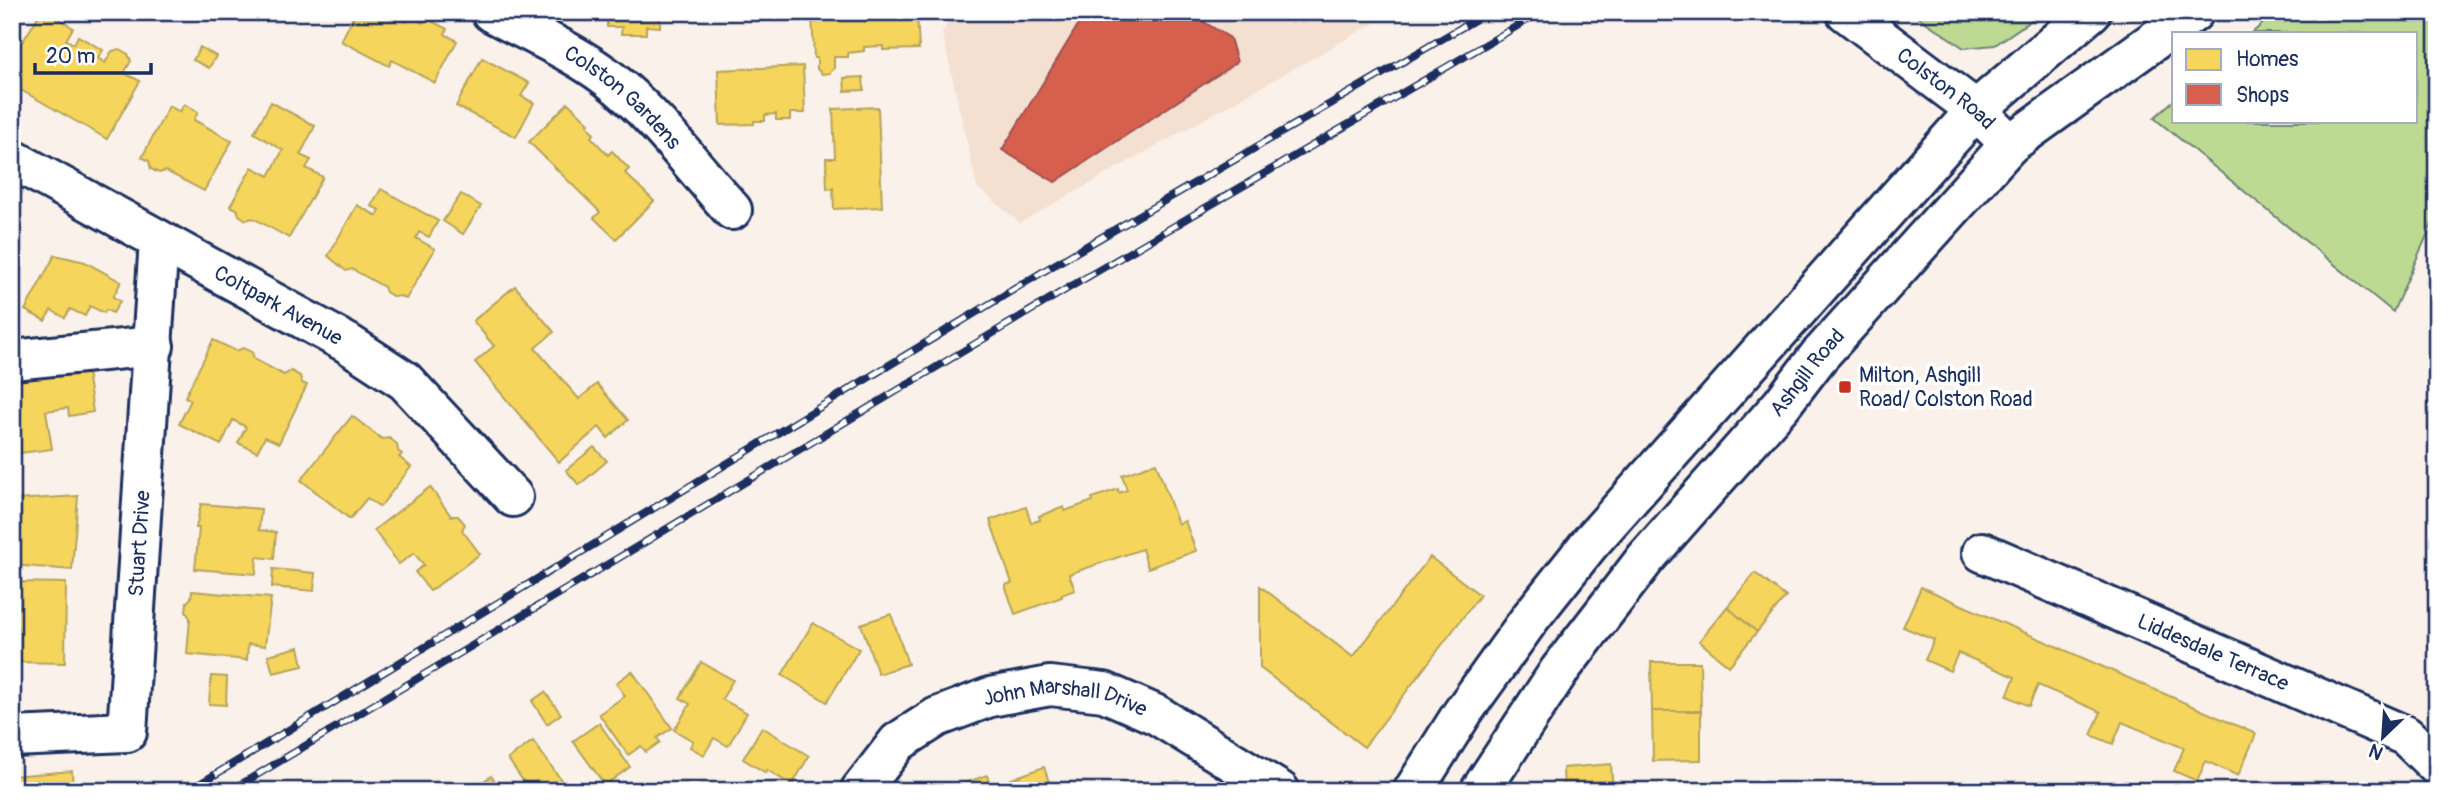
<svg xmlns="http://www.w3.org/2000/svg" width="2449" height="803" font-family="Pangolin,sans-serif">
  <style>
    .built { fill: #f4e0d0 }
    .green { fill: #beda92; stroke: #6c8478; stroke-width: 2 }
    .homes { fill: #f6d55c; stroke: #b4a35d; stroke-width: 2 }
    .shops { fill: #d6604d; stroke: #9e5152; stroke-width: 2 }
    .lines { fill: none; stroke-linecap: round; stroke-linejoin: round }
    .minor-casing { stroke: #1b2f5e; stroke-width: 44 }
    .tertiary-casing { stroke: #1b2f5e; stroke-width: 44 }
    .minor { stroke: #fff; stroke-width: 38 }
    .tertiary { stroke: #fff; stroke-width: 38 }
    .rail-casing { stroke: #1b2f5e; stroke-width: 8 }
    .rail { stroke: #fff; stroke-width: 5; stroke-dasharray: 16; stroke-linecap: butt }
    .poi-dot { fill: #c8321e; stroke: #fff; stroke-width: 2.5 }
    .labels { text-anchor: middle; stroke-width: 7; stroke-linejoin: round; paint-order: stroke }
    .street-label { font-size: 21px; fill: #1b2f5e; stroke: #fff }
    .poi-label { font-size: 21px; fill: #1b2f5e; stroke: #fff; text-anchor: start }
  </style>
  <rect width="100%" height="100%" fill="#faf1ea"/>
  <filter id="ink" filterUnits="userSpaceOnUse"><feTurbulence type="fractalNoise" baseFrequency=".0143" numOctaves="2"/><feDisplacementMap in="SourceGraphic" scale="14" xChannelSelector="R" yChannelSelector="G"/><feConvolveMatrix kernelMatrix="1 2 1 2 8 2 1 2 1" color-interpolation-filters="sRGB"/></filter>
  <g filter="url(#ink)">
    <path class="built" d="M956,12H1394L1020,223L977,187L942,32Z"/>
    <g class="green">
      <path d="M1911,12H2043L1995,45L1964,48Z"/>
      <path d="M2276,12H2437V213L2393,312L2154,118L2174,100V121H2416V33H2252Z"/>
    </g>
    <g class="homes">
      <path d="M41,12H50L73,28L66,40L74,44L78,36L103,50L98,58L105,63L112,51L119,49L128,54L131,61L124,73L140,81L107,139L12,85V59Z"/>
      <path d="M356,12H388L406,22L410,16L423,23L426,18L447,29L445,34L457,41L435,83L392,60L389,66L341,41Z"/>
      <path d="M582,12H660V27L646,26V34H621L622,27H607V20L582,21Z"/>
      <path d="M812,12H917L919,49L883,50V46L864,47V51L848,53V57H834V68L830,73L822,74L817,69V58H814Z"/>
      <path d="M200,47L216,56L209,68L193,60Z"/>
      <path d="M482,58L529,83L521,96L534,103L516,137L456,106Z"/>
      <path d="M803,66L805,113H790V120H776V114L765,115V121H754V124L720,125L718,70Z"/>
      <path d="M863,77L864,90L845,91L844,78Z"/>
      <path d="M271,102L315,126L300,155L311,160L306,168L323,177L289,238L253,218L246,220L239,215L237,209L230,206L252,167L269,176L283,150L254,133Z"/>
      <path d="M568,103L589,123L587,125L594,134L591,137L608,155L612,151L629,169L625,173L654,201L616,239L594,218L600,212L529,142Z"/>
      <path d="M184,104L198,112L194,120L232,141L204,191L166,171L159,173L151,169L149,161L142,157L169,106L180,112Z"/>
      <path d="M878,107L882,207L834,209L833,188L827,189L826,158H835L833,109Z"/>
      <path d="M381,189L438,221L429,237L419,232L416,238L435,249L406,299L400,296L394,297L386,292L384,287L352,269L346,271L328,256L357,205L377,216L380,210L371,206Z"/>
      <path d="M461,194L481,206L463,234L443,221Z"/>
      <path d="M55,255L85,262L121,282L113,297L120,301L113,313L106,310L104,313L90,306L85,316L70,309L65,318L51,310L45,321L25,310Z"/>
      <path d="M515,286L554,332L535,348L579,399L597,384L628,420L608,438L599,427L559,462L475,362L494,346L473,321Z"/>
      <path d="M213,340L236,351L243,348L252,352L254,359L284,375L291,371L300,376L302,383L307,385L279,443L265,437L257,452L238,443L246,427L233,420L221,445L179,424L191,400L185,397Z"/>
      <path d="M87,371L93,412L69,416L68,408L46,411L52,449L12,454V379Z"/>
      <path d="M352,416L382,439L389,438L397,444L398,451L402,454L399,457L411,467L380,507L367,498L350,519L301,480Z"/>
      <path d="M594,447L607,461L579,485L566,470Z"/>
      <path d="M1156,463L1178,524L1185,521L1196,551L1148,568L1142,549L1069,574L1075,590L1061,595L1062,597L1015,614L1005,585L1012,583L990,520L1026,507L1031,523L1040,520L1039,516L1064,507L1065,511L1093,501L1092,498L1118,489L1119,493L1127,490L1122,475Z"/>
      <path d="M430,487L451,516H458L465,524L462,530L480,554L430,591L415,572L424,565L414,553L399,564L374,530Z"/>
      <path d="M78,496L72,570L12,565L15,500Z"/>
      <path d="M201,504L261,509L259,530L276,532L274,559L257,557L256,574L195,569L199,528H196Z"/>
      <path d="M1430,557L1480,595L1364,747L1260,668V586L1353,657Z"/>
      <path d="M273,569L315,573L314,591L272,587Z"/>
      <path d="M1755,573L1786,597L1757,632L1727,607Z"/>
      <path d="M13,582L66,583L65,663L12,662Z"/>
      <path d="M1921,587L2256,734L2238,776L2206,761L2197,781L2174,771L2184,748L2122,722L2113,744L2091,735L2101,712L2038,685L2029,706L2007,696L2015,677L1958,653L1950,671L1925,660L1934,640L1903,627Z"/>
      <path d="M192,591L271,598L265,646L248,644L247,660L187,654L190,618L186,612L187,602L191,598Z"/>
      <path d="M1727,607L1757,632L1729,666L1699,641Z"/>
      <path d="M891,614L908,664L878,674L861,624Z"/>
      <path d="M813,623L859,649L827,702L782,675Z"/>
      <path d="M299,647L303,666L273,673L268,655Z"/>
      <path d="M701,662L733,680L722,699L747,713L728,746L714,738L704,755L690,747L693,741L674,730L690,704L680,698Z"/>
      <path d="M1651,662H1700L1701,711H1652Z"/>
      <path d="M632,671L672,728L657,738L660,742L646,752L641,746L628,755L599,714L625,696L616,683Z"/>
      <path d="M211,676L227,677L226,705L209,704Z"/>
      <path d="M545,692L561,714L547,724L532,701Z"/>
      <path d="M1652,711H1701V760L1653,761Z"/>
      <path d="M599,723L630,767L605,785L573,741Z"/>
      <path d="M762,727L809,756L792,785L767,770L766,773L743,759Z"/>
      <path d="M533,741L569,791H530L508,759Z"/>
      <path d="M1611,764L1613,791H1564L1563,768Z"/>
      <path d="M1044,767L1052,791H1006L1003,782Z"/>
      <path d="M72,771L73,791H12V776Z"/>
      <path d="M987,775L992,791H952L951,788Z"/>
      <path d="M491,776L502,791H470Z"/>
    </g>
    <path class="shops" d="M1086,12H1206L1201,20L1230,38L1237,62L1055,182L1002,150Z"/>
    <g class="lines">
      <g class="minor-casing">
        <g id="minor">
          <path id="s1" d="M491,12C529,33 573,51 608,78C655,114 692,166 732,210"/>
          <path id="s2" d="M12,159L347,343L405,381L513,497"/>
          <path d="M12,360L154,346"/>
          <path id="s3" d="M1982,552L2406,736L2437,766"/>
          <path id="s4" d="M12,737L127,732L159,240"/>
          <path id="s5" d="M860,791L898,742L937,717L990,697L1050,686L1104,692L1157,715L1280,791"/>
          <path d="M1413,791L1463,712L1531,617L1590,543L1976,110"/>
          <path id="s6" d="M1480,791L1559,671L1646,558L1782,404L1818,357L2010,144"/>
        </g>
      </g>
      <g class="tertiary-casing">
        <g id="tertiary">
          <path id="s7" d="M1846,12L1976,110L2010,144L2194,12"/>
          <path d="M1976,110L2091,12"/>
        </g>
      </g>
      <use href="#minor" class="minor"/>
      <use href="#tertiary" class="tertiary"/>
      <g class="rail-casing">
        <g id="rail">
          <path d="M188,791L1054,265L1488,12"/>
          <path d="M230,791L1070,287L1541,12"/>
        </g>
      </g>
      <use href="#rail" class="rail"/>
    </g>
  </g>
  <rect class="poi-dot" x="1838" y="380" width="14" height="14" rx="3.5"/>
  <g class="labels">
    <g class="street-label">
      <text dy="7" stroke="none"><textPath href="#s7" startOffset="126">Colston Road</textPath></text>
      <text dy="7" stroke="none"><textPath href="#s1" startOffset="158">Colston Gardens</textPath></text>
      <text dy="7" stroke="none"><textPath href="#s2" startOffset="304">Coltpark Avenue</textPath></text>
      <text dy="7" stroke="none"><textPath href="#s6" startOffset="532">Ashgill Road</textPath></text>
      <text dy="7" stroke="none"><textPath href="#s4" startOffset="304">Stuart Drive</textPath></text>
      <text dy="7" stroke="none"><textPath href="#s3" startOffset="252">Liddesdale Terrace</textPath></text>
      <text dy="7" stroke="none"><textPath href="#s5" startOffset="242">John Marshall Drive</textPath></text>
    </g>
    <g class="poi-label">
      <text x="1859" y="382">Milton, Ashgill<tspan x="1859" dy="24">Road/ Colston Road</tspan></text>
    </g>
  </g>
  <rect width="2449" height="803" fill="none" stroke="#fff" stroke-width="42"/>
  <rect x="21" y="21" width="2407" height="761" fill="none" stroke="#1b2f5e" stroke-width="2.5" filter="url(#ink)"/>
  <rect x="2172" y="32" width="245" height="91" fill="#ffffff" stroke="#a4acbf" stroke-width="2"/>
  <rect x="2186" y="49" width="35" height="21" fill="#f6d55c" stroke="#a4acbf" stroke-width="2"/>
  <text x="2236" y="66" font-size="21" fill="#1b2f5e">Homes</text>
  <rect x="2186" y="84" width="35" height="21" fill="#d6604d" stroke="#a4acbf" stroke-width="2"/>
  <text x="2236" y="102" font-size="21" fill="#1b2f5e">Shops</text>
  <g transform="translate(2383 737) rotate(205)" stroke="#ffffff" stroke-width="5" paint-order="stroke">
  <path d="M0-5L12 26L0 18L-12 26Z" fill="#1b2f5e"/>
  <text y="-10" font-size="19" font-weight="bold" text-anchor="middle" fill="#1b2f5e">N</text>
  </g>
  <path d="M35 63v10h116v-10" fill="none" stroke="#1b2f5e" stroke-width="3.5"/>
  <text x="46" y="63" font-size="21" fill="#1b2f5e" stroke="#ffffff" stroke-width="5" paint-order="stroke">20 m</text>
</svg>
